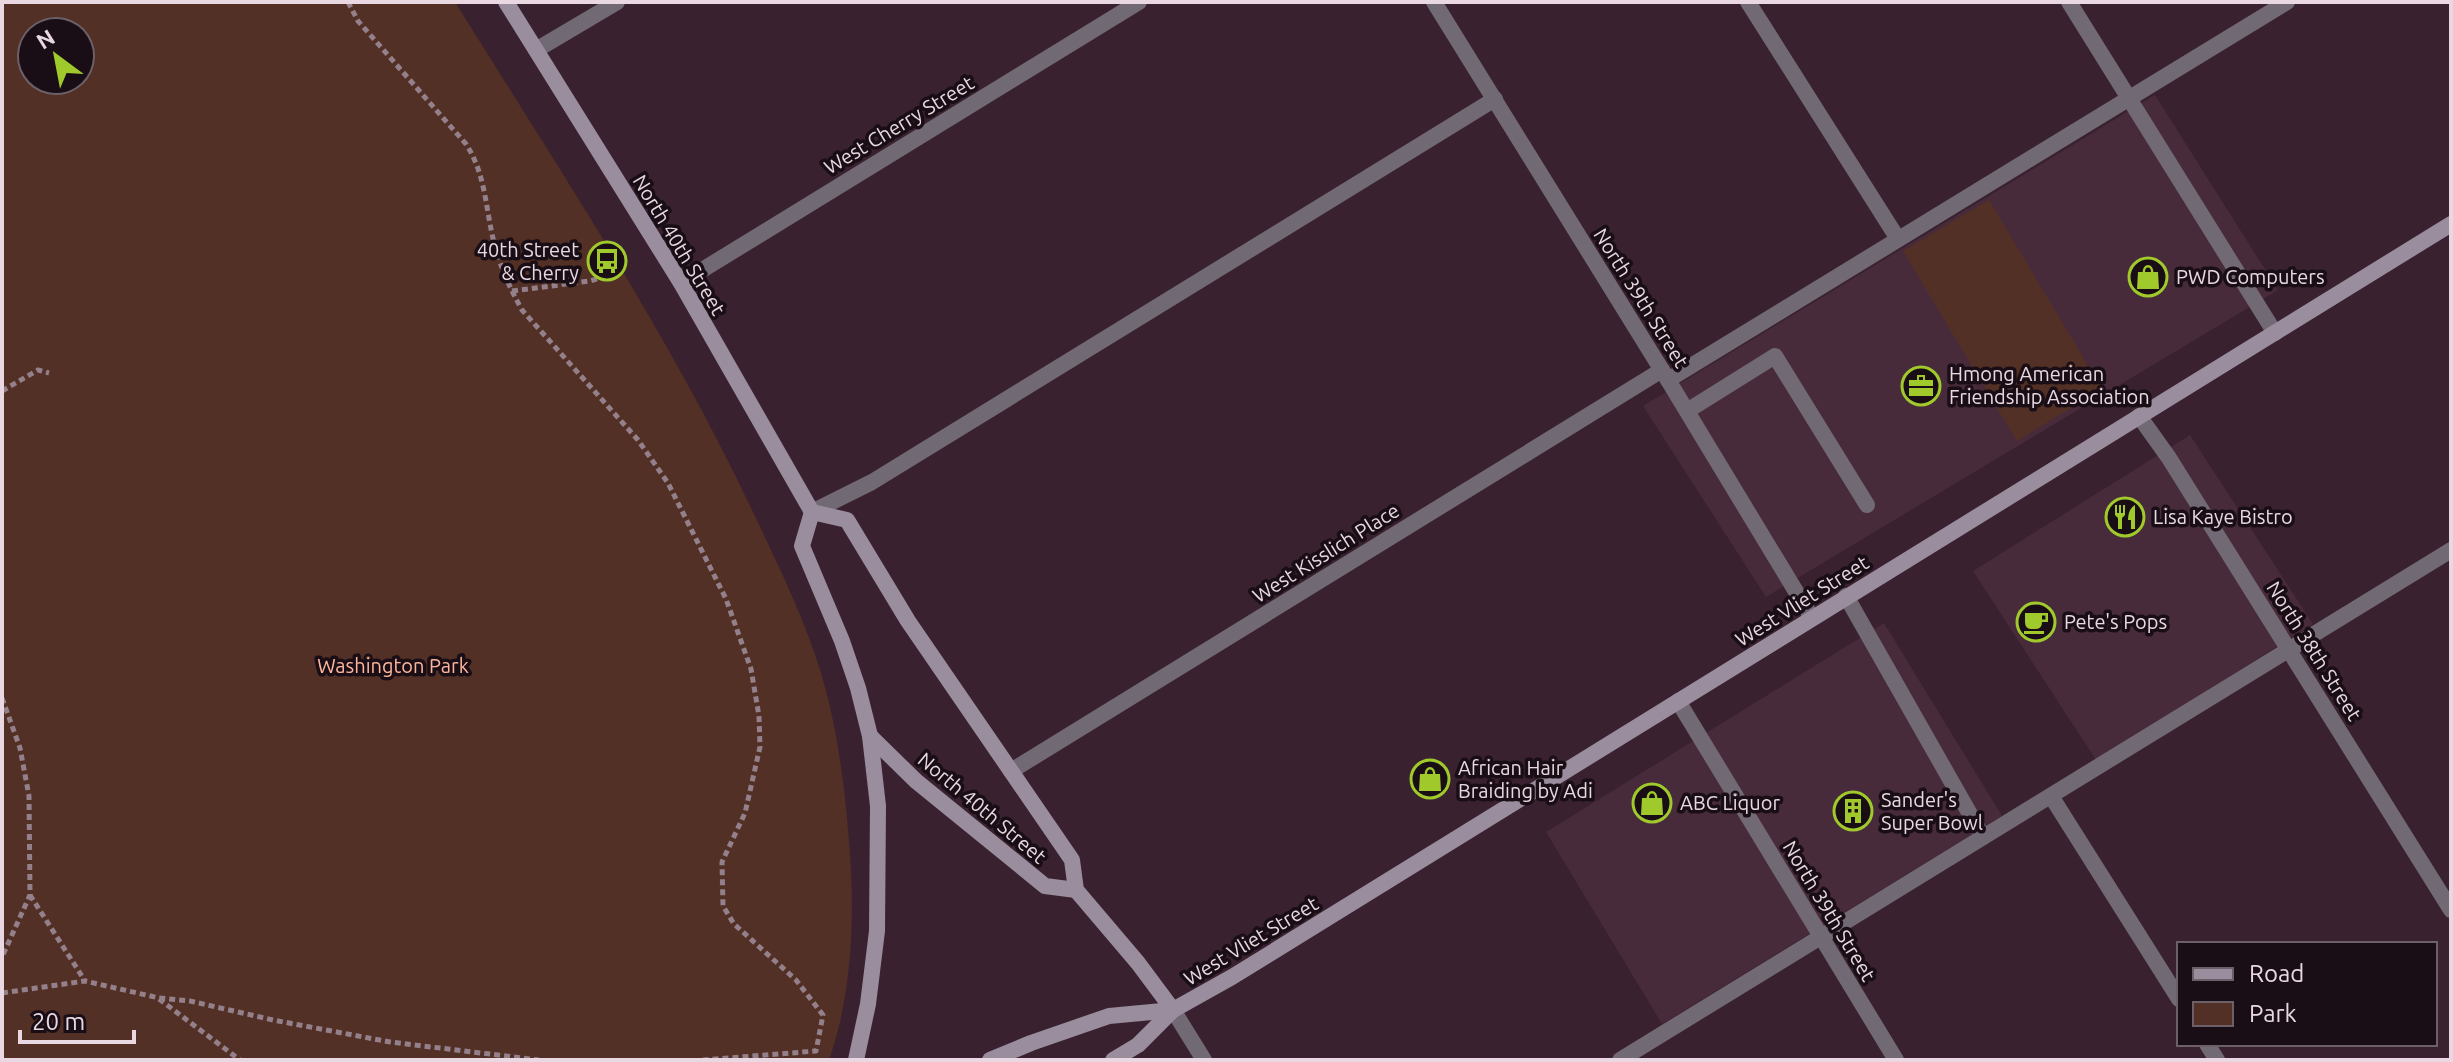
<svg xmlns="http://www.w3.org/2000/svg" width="2453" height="1062" font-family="Ubuntu,sans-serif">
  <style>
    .built { fill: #482b3b }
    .green { fill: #523025; fill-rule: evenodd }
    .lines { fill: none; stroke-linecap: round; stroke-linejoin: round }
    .path { stroke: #94808b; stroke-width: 5; stroke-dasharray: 6 4; stroke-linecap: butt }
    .lane { stroke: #716974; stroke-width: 16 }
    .street { stroke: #716974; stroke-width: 16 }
    .secondary { stroke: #998d9e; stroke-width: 16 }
    .labels { text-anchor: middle; stroke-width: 7; stroke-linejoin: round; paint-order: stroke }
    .street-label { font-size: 20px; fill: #e9d8e1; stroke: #190e15 }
    .poi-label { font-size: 20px; fill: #e9d8e1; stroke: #190e15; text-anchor: start }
    .park-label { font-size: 20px; fill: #feb59b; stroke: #190e15 }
  </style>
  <rect width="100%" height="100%" fill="#39212f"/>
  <g class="built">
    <path d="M2155,95L2278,290L1766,597L1643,406Z"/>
    <path d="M2190,435L2313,624L2096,760L1973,571Z"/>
    <path d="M1884,623L2002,816L1662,1024L1546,832Z"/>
  </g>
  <g class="green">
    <path d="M2,2H455C559,169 669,334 753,512C778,565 804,617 821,673C840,736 847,805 851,870C854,933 850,1000 829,1060H2ZM80,32V80H32V32Z"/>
    <path d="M1989,200L2102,389L2017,441L1903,251Z"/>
  </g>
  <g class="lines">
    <g class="path">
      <path d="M348,2L358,21L466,144C488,178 485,215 497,253C503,273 512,292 522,310L638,440L668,483L726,599L751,669L759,716L760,747L745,813L722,862L723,906L734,924L796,980L823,1015L816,1051L703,1060"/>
      <path d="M512,291L590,281L619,272"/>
      <path d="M2,391L38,370L49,373"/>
      <path d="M2,698L20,748L29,796L30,895L2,957"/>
      <path d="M30,895L85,981"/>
      <path d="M2,993L85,981L159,998L190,1001L273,1020L390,1042L539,1060"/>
      <path d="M159,999L240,1060"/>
    </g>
    <g class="lane">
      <path d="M1748,2L1898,239"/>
      <path d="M536,50L617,2"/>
      <path d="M1668,380L2287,2"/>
      <path d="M1687,411L1775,356L1867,505"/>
      <path d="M812,512L872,482L1495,99"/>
      <path d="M1846,596L1983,837"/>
      <path d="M1011,771L1662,370"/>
      <path d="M2051,796L2179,999"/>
      <path d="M2207,1044L2217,1060"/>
      <path d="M1620,1060L2451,550"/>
    </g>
    <g class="street">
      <path d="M1434,2L1668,380L1812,618"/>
      <path d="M2069,2L2275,333"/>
      <path d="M681,283L1139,2"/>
      <path d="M2139,416L2169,458L2451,910"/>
      <path d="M1678,701L1896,1060"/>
      <path d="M1173,1010L1204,1060"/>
    </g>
    <g class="secondary">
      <path d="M506,2L681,283L812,512L847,520L908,621L1072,860L1076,890L1138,963L1173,1010"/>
      <path d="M812,512L802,546L842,641L858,688L870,736L878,806L877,931L868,1004L856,1060"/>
      <path d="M870,736L916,781L1045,886L1076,890"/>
      <path d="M990,1060L1031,1043L1109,1016L1173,1010"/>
      <path d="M1113,1060L1138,1045L1173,1010L1232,977L2451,224"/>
    </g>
  </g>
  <defs>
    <g id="bus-ring" transform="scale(2)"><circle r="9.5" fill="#190e15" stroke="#a0c92c" stroke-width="1.5"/><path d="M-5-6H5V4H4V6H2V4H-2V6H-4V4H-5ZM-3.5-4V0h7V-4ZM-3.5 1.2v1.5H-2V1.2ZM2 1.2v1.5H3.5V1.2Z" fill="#a0c92c"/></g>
    <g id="shop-ring" transform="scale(2)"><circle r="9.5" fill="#190e15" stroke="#a0c92c" stroke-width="1.5"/><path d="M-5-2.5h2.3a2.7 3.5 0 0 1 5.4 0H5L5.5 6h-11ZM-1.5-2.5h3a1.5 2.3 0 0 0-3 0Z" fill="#a0c92c"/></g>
    <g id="office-ring" transform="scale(2)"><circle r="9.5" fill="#190e15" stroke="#a0c92c" stroke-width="1.5"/><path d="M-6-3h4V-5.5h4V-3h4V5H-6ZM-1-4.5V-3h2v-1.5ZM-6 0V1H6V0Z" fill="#a0c92c"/></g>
    <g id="restaurant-ring" transform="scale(2)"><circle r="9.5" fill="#190e15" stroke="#a0c92c" stroke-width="1.5"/><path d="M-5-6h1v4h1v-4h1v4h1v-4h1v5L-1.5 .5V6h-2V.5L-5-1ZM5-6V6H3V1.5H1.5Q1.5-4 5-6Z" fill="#a0c92c"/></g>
    <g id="cafe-ring" transform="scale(2)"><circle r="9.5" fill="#190e15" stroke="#a0c92c" stroke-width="1.5"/><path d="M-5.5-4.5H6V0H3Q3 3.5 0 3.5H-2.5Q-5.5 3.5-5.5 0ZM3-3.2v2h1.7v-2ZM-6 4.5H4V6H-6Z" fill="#a0c92c"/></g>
    <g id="building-ring" transform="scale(2)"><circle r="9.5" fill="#190e15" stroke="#a0c92c" stroke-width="1.5"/><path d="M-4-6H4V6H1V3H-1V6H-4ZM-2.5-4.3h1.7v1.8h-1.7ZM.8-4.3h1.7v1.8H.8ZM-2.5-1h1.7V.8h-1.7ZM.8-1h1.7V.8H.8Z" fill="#a0c92c"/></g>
  </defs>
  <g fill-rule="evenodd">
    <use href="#bus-ring" x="607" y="261"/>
    <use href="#shop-ring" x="2148" y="277"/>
    <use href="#office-ring" x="1921" y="386"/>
    <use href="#restaurant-ring" x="2125" y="517"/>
    <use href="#cafe-ring" x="2036" y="622"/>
    <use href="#shop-ring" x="1430" y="779"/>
    <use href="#shop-ring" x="1652" y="803"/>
    <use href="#building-ring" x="1853" y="811"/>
  </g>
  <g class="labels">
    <g class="street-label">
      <text transform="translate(899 125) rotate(-31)" y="7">West Cherry Street</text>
      <text transform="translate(679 245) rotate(59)" y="7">North 40th Street</text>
      <text transform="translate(1641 298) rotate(58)" y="7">North 39th Street</text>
      <text transform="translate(1326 553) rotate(-32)" y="7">West Kisslich Place</text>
      <text transform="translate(1802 601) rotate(-32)" y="7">West Vliet Street</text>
      <text transform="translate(2314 651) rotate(58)" y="7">North 38th Street</text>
      <text transform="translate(982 808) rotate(40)" y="7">North 40th Street</text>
      <text transform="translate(1829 911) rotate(59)" y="7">North 39th Street</text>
      <text transform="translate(1251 941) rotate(-31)" y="7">West Vliet Street</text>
    </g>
    <g class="poi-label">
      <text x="579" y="257" text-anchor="end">40th Street<tspan x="579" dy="23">&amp; Cherry</tspan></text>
      <text x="2176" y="284">PWD Computers</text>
      <text x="1949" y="381">Hmong American<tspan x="1949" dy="23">Friendship Association</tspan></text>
      <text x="2153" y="524">Lisa Kaye Bistro</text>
      <text x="2064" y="629">Pete's Pops</text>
      <text x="1458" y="775">African Hair<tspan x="1458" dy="23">Braiding by Adi</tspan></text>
      <text x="1881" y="807">Sander's<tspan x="1881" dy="23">Super Bowl</tspan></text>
      <text x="1680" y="810">ABC Liquor</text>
    </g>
    <g class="park-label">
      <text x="393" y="673">Washington Park</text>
    </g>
  </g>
  <rect width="2453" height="1062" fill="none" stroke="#e9d8e1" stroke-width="8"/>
  <rect x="2177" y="942" width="260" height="104" fill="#190e15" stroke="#6c5f67" stroke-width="2"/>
  <rect x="2193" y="968" width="40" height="12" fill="#998d9e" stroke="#6c5f67" stroke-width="2"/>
  <text x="2249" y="982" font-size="24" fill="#e9d8e1">Road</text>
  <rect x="2193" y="1002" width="40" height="24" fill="#523025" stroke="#6c5f67" stroke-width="2"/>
  <text x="2249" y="1022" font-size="24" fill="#e9d8e1">Park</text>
  <g transform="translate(56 56) rotate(328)"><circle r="38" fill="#190e15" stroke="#6c5f67" stroke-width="2"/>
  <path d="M0-6L14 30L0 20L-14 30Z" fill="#a0c92c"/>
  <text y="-12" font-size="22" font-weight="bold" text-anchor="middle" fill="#e9d8e1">N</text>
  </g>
  <path d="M20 1030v12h114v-12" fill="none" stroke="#e9d8e1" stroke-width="4"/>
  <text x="32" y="1030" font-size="24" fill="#e9d8e1" stroke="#190e15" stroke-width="6" paint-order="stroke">20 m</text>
</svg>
